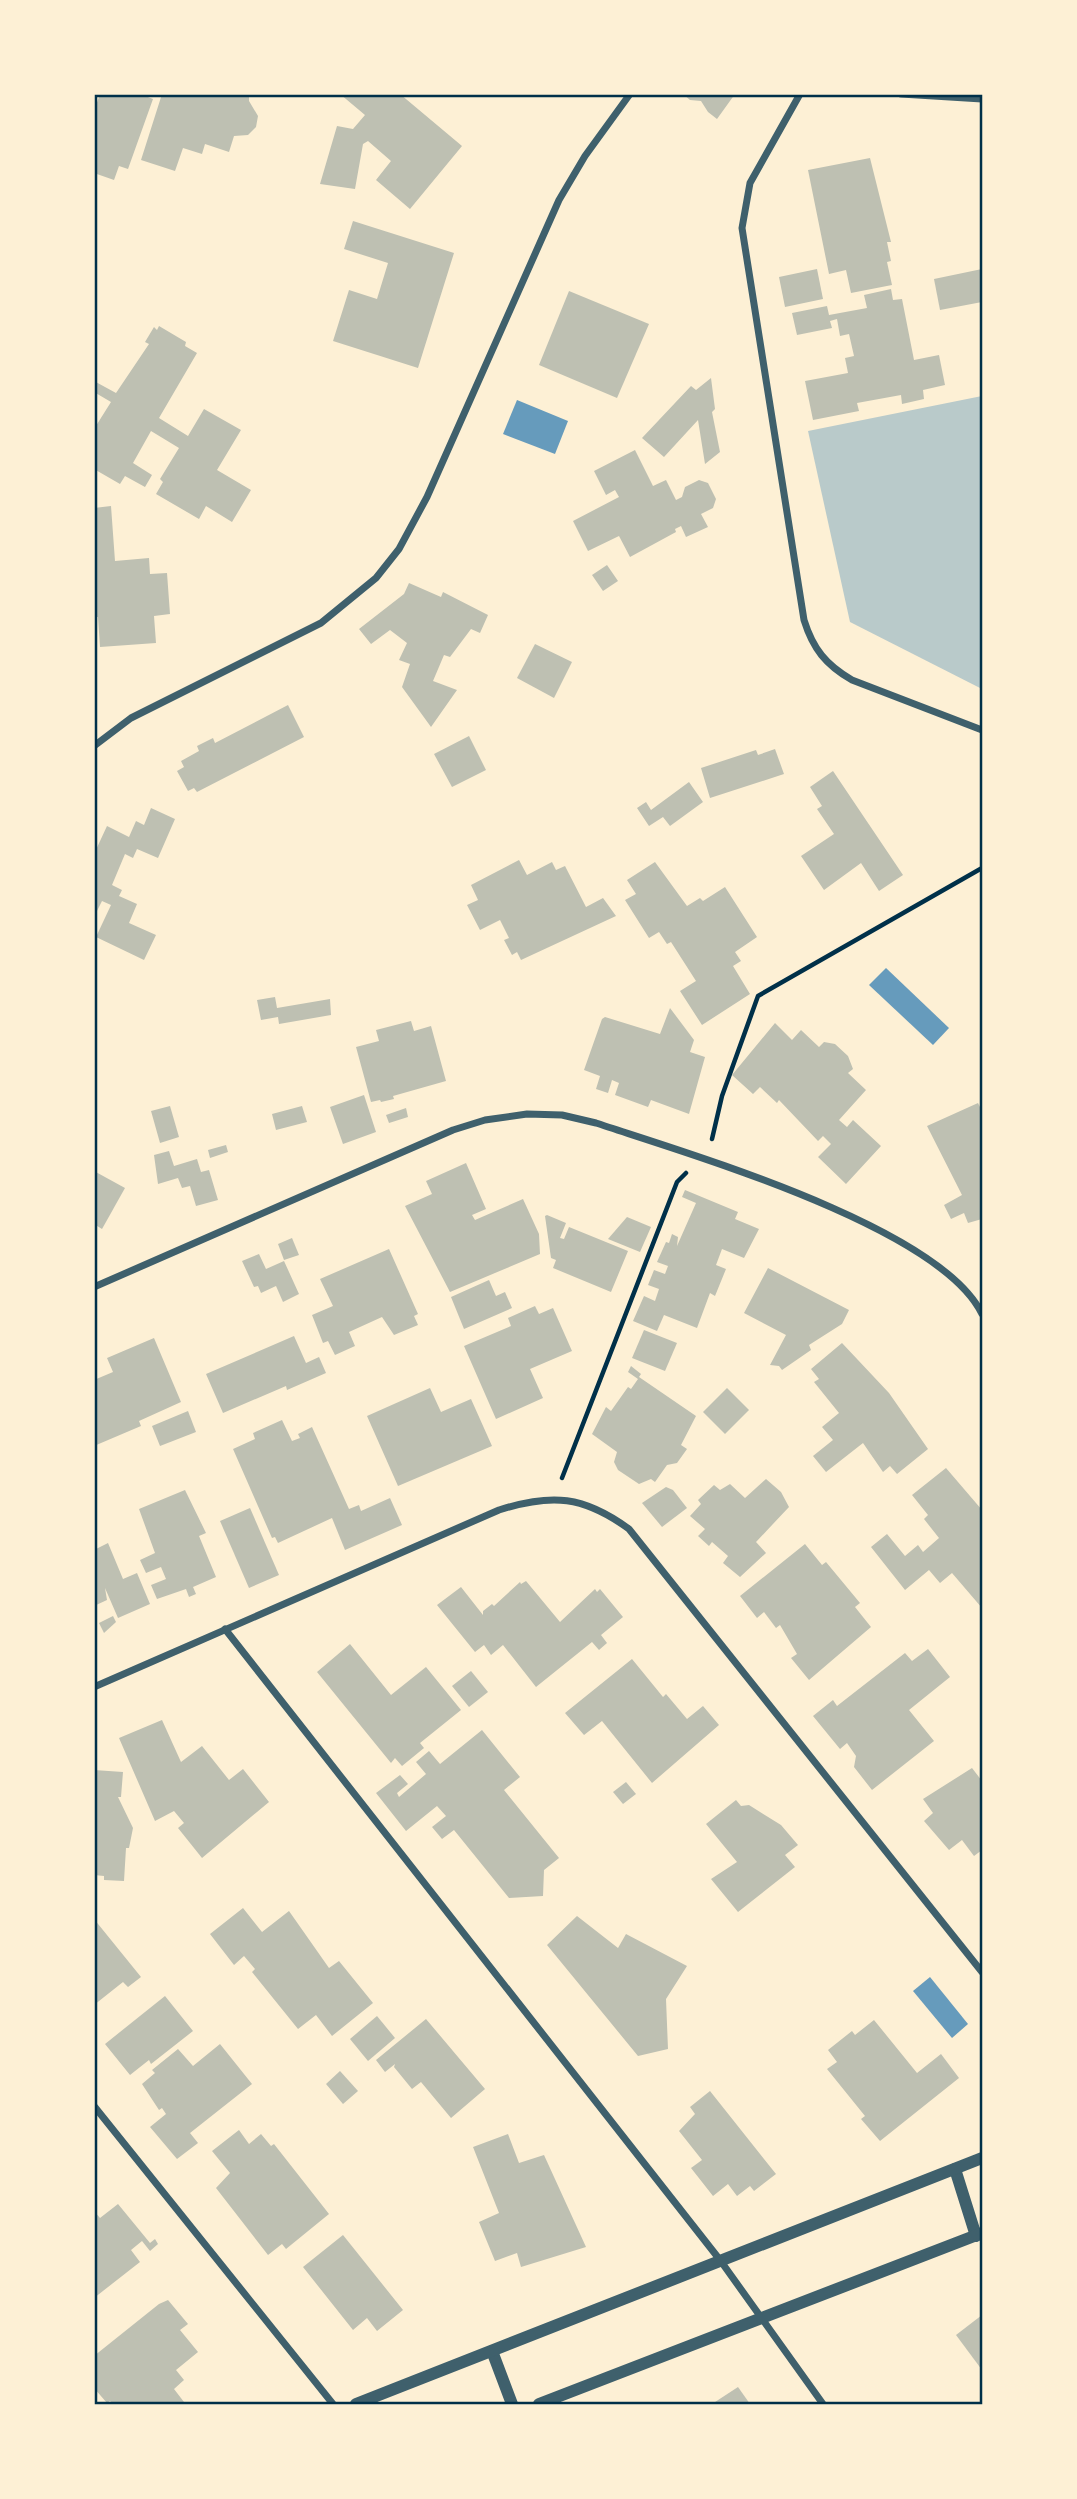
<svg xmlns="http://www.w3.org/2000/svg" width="1077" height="2499" font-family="'Source Serif 4',serif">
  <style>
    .green { fill: #b9caca }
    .water { fill: #669bbc }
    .building { fill: #bec0b2 }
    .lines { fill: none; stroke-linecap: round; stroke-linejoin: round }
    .path { stroke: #003049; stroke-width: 4.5 }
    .minor { stroke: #3f606c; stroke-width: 7 }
    .tertiary { stroke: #3f606c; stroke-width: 12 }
    .neatline { fill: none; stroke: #003049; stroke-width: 2.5 }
  </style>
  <rect width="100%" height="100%" fill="#fdf0d5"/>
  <path class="green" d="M982,396V689L850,622L808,431Z"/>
  <g class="water">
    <path d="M517,400L568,421L555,454L503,434Z"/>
    <path d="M886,968L949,1028L933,1045L869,985Z"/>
    <path d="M930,1977L968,2024L952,2038L913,1991Z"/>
  </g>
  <g class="building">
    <path d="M100,94H140L153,99L128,169L119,166L114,180L94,173V111Z"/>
    <path d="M162,94H249V101L258,116L256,127L248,135L234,136L229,152L205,144L202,154L183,148L175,171L141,160Z"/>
    <path d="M340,94H400L462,146L410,209L376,180L391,161L368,141L363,144L355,189L320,184L337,126L353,129L365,115Z"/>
    <path d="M683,94H735L717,119L708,112L701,101L690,100Z"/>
    <path d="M870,158L891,242H887L891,261L887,262L892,285L851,293L846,270L829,274L808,170Z"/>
    <path d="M353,221L454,253L418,368L333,341L349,290L377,299L388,263L344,249Z"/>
    <path d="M817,269L823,299L785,307L779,277Z"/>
    <path d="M982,269V302L940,310L934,279Z"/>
    <path d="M891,289L893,300L902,299L914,360L939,355L945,385L923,390L924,399L902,404L901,395L857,403L859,411L813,420L805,381L848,373L845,358L854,356L849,334L840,336L837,319L830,321L832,328L797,335L792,313L827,306L829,315L867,308L864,295Z"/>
    <path d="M569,291L649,324L617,398L539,365Z"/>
    <path d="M159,326L186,342L185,346L197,353L159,418L188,436L204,409L241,430L217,470L251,490L232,522L206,506L199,519L156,494L163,482L160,479L179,448L151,431L133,463L152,475L145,487L125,476L120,484L94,469V429L111,402L94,392V381L116,393L149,344L145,342L154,327L157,330Z"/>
    <path d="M711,378L715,409L712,412L720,452L705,464L698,420L664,457L642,438L691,386L696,390Z"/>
    <path d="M635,450L653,486L666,480L676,500L682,497L685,487L699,480L708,483L716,499L713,508L701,514L708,527L686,537L681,526L675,529L676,532L630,557L619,536L588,551L573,521L619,497L615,490L606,495L594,471Z"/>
    <path d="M111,506L115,561L149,558L150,574L167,573L170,614L154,616L156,643L100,647L98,617H94V508Z"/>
    <path d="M607,565L618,581L603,591L592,575Z"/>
    <path d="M409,583L441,597L443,592L488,615L480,633L471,629L450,657L444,655L433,681L457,690L431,727L402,687L410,664L399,660L407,643L390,630L371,644L359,629L404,594Z"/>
    <path d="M535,644L572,662L554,698L517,678Z"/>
    <path d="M288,705L304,737L197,792L194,788L188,791L177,771L184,767L181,761L199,751L197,746L213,738L215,743Z"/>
    <path d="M469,736L486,770L452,787L434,754Z"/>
    <path d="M775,749L784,774L710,798L701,768L756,750L758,755Z"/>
    <path d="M833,771L903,875L879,891L861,863L824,890L801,856L834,834L817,809L822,806L810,787Z"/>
    <path d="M689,782L703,802L670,826L663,817L649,826L637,808L646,802L651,810Z"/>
    <path d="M151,808L175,819L158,858L137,849L133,858L125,854L112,885L122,890L119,896L137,904L129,923L156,935L144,960L96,937L111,905L102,901L94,917V854L107,826L129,837L136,821L144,825Z"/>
    <path d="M519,860L527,875L552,862L556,870L565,866L586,907L603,898L616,916L521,960L517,952L512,955L504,940L509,938L500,920L480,930L467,905L478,900L471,885Z"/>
    <path d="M655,862L687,906L700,898L703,901L725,887L757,937L735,952L741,961L733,966L750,994L702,1025L680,991L696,981L671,942L667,944L659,932L649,938L625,900L636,894L627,880Z"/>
    <path d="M275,997L277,1008L330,999L331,1015L279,1024L278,1017L261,1020L257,1000Z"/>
    <path d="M670,1008L694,1040L690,1052L705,1057L689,1114L651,1100L648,1107L615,1095L619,1083L612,1080L608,1093L596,1089L600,1076L584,1070L602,1019L605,1017L660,1034Z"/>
    <path d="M411,1021L414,1031L431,1026L446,1081L393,1096L394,1099L381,1102L380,1100L371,1102L356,1047L379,1041L376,1030Z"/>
    <path d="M775,1023L792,1040L801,1030L819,1047L824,1042L835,1044L848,1056L853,1069L848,1073L866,1090L839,1120L847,1127L853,1120L881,1146L846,1184L818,1157L831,1144L823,1136L818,1141L779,1100L777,1103L760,1087L753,1094L732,1075Z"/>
    <path d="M364,1095L376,1132L343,1144L330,1107Z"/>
    <path d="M978,1103L982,1111V1219L968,1223L964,1213L951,1219L944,1205L962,1195L927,1126Z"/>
    <path d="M170,1106L179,1137L160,1143L151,1111Z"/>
    <path d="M302,1106L307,1122L276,1130L272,1114Z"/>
    <path d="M406,1108L408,1117L389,1123L386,1115Z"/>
    <path d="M226,1145L228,1152L210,1158L208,1150Z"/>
    <path d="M169,1151L174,1166L197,1159L201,1172L209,1170L218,1200L196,1206L190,1186L182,1188L178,1178L158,1184L154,1155Z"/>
    <path d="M466,1163L486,1209L472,1215L475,1220L523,1199L539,1234L540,1254L450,1292L405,1206L432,1194L426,1181Z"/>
    <path d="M94,1171L125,1188L102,1229L94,1224Z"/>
    <path d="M685,1190L738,1212L735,1219L759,1229L744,1258L722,1249L716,1265L726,1269L715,1296L710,1293L697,1328L664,1315L657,1331L633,1321L644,1296L655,1301L659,1289L648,1285L654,1270L665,1274L668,1266L657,1262L666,1242L669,1243L672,1234L678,1237L677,1246L696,1203L682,1197Z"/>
    <path d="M547,1215L566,1223L560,1238L564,1239L569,1227L628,1251L611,1292L553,1268L556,1260L551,1258L545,1216Z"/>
    <path d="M627,1217L651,1227L640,1252L608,1239Z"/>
    <path d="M292,1238L299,1255L284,1260L278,1244Z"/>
    <path d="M389,1249L418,1314L414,1316L418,1325L394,1335L382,1317L349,1332L355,1346L335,1355L328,1341L323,1343L312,1315L333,1306L320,1279Z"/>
    <path d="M259,1254L266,1269L284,1261L299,1294L283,1302L276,1286L261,1293L258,1286L254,1287L242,1261Z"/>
    <path d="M768,1268L849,1310L842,1324L809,1345L811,1350L782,1370L779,1366L770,1365L786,1335L744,1313Z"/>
    <path d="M489,1280L496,1296L505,1292L512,1308L464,1329L451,1297Z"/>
    <path d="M535,1306L539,1314L553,1308L572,1351L530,1369L543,1398L496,1419L464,1346L511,1326L508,1318Z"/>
    <path d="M644,1330L677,1343L665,1371L632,1358Z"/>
    <path d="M294,1336L306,1363L319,1357L326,1373L287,1390L286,1386L223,1413L206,1374Z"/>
    <path d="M154,1338L181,1402L139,1421L141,1426L94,1446V1380L113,1372L107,1358Z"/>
    <path d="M842,1343L889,1393L928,1449L897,1474L890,1466L883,1472L863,1443L826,1472L813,1456L833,1440L822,1427L839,1413L814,1382L819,1379L811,1369Z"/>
    <path d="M631,1366L641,1374L639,1377L696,1416L681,1445L687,1449L677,1463L667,1465L655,1482L651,1479L639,1484L618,1470L614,1462L617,1452L592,1434L606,1407L611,1411L628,1387L631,1389L638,1379L628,1372Z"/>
    <path d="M430,1388L441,1412L471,1399L492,1446L398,1486L367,1416Z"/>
    <path d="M727,1388L749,1410L725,1434L703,1412Z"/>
    <path d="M188,1411L196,1432L160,1446L152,1426Z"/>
    <path d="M282,1420L292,1441L300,1438L298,1434L312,1427L349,1509L359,1505L361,1511L390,1498L402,1525L345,1550L332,1518L278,1543L275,1537L272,1538L233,1449L255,1439L253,1433Z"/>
    <path d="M946,1468L982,1510V1608L952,1573L940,1583L929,1570L905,1590L871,1547L887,1534L905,1556L918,1545L923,1552L939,1538L924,1519L928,1515L912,1495Z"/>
    <path d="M766,1479L781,1492L789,1507L756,1542L766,1553L740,1577L723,1563L728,1556L712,1542L709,1546L698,1536L705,1529L690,1516L701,1504L698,1500L714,1485L720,1490L730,1484L745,1498Z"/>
    <path d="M666,1487L673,1490L687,1508L662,1527L642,1503Z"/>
    <path d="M185,1490L206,1533L199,1536L216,1577L193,1587L196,1594L189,1597L186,1589L157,1599L151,1585L166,1579L161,1567L146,1573L140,1560L155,1553L139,1509Z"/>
    <path d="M250,1508L279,1575L249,1588L220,1521Z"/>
    <path d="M108,1543L123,1579L137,1573L150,1604L118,1618L105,1588L107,1600L94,1606V1550Z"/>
    <path d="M805,1544L822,1565L826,1562L860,1603L855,1607L871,1627L809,1680L791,1658L797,1654L780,1625L776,1628L764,1612L757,1618L740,1596Z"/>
    <path d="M526,1581L560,1622L595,1589L597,1592L600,1589L623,1617L601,1635L607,1643L599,1650L592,1642L536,1687L503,1645L491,1655L484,1645L475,1652L437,1605L461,1587L483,1615V1611L492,1604L494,1606L520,1582L521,1584Z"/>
    <path d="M113,1616L116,1622L104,1633L99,1623Z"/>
    <path d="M350,1644L391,1695L426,1667L461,1710L420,1743L424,1748L402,1766L395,1758L391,1763L317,1672Z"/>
    <path d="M928,1649L950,1677L909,1710L934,1741L872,1790L854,1767L856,1756L847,1743L840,1749L813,1716L833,1700L837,1706L905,1653L912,1661Z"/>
    <path d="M632,1659L663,1697L666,1694L687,1719L703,1706L719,1725L652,1783L602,1721L584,1735L565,1713Z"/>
    <path d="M471,1671L488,1692L469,1707L452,1686Z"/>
    <path d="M162,1720L181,1762L202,1746L229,1780L243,1769L269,1802L202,1858L178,1828L184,1823L174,1811L155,1821L119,1738Z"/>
    <path d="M482,1730L520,1777L504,1790L559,1858L544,1870L543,1896L509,1898L454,1830L442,1839L432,1827L446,1816L437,1806L406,1831L376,1793L400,1775L408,1784L397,1793L399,1797L426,1774L416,1762L429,1751L440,1764Z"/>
    <path d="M972,1768L982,1781V1850L974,1856L962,1840L949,1850L924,1821L933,1813L923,1799Z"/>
    <path d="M94,1770L123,1772L121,1797H118L133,1828L129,1848H126L124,1881L104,1880V1876L94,1875Z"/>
    <path d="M626,1782L636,1794L623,1804L613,1792Z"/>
    <path d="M736,1800L741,1806L749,1805L781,1825L798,1845L785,1855L795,1867L738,1912L711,1879L737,1862L706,1824Z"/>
    <path d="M243,1908L262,1932L289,1911L329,1968L339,1961L373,2003L332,2036L316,2015L298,2029L252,1972L255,1969L244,1956L234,1965L210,1934Z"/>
    <path d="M577,1916L618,1948L626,1934L687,1966L666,1999L668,2049L638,2056L547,1945Z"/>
    <path d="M94,1919L141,1977L128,1987L123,1982L94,2005Z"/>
    <path d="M165,1996L193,2031L151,2064L149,2060L130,2075L105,2044Z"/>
    <path d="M377,2016L395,2038L368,2061L350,2039Z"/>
    <path d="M426,2019L485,2089L451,2118L421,2082L412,2089L394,2067L395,2064L385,2072L376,2060Z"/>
    <path d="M874,2020L917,2073L941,2054L959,2078L880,2141L861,2119L865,2116L827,2069L837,2062L828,2050L852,2031L855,2035Z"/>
    <path d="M220,2044L252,2084L190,2133L198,2143L177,2159L150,2127L166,2114L162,2108L159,2110L142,2084L155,2073L152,2070L178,2049L193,2066Z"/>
    <path d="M340,2071L358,2091L343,2104L326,2084Z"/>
    <path d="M710,2091L776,2174L754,2191L750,2186L737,2196L728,2184L713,2196L691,2168L702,2160L679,2131L695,2114L690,2107Z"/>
    <path d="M239,2130L249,2144L261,2134L271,2146L274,2144L329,2214L286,2249L282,2244L268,2255L216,2188L230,2173L212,2151Z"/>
    <path d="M508,2134L519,2163L544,2155L586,2247L521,2267L517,2253L495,2261L479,2222L499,2213L473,2147Z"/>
    <path d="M118,2204L150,2243L155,2239L158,2244L150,2251L142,2241L131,2250L140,2262L94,2298V2211L100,2218Z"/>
    <path d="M343,2235L403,2310L377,2331L367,2318L353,2330L303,2267Z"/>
    <path d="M168,2300L188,2324L180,2330L198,2352L176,2370L184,2380L174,2389L184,2402L181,2404H113L110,2401L107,2403L94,2388V2356L159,2304Z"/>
    <path d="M982,2315V2370L956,2335Z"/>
    <path d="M738,2387L750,2404H712Z"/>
  </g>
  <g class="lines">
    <g class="path">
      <path d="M712,1139L722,1096L758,996L982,868"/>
      <path d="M562,1478L677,1182L686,1173"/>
    </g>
    <g class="minor">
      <path d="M800,94L750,183L742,228L804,620C813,649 826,665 852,680L982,730"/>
      <path d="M901,94L982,99"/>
      <path d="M94,746L131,718L321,623L376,578L399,549L427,497L559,200L585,156L630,94"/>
      <path d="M94,1287L453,1130L485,1120L527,1114L562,1115L596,1123C689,1154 940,1227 982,1314"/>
      <path d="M225,1629L720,2260L823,2404"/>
      <path d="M94,1687L499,1510C552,1493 584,1496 629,1529L982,1972"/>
      <path d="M94,2106L333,2404"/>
    </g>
    <g class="tertiary">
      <path d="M955,2169L976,2236"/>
      <path d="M492,2351L512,2404"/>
      <path d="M356,2404L982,2158"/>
      <path d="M539,2404L982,2233"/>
    </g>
  </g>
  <rect width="1077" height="2499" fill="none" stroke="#fdf0d5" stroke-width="192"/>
  <rect x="96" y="96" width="885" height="2307" class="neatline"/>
</svg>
